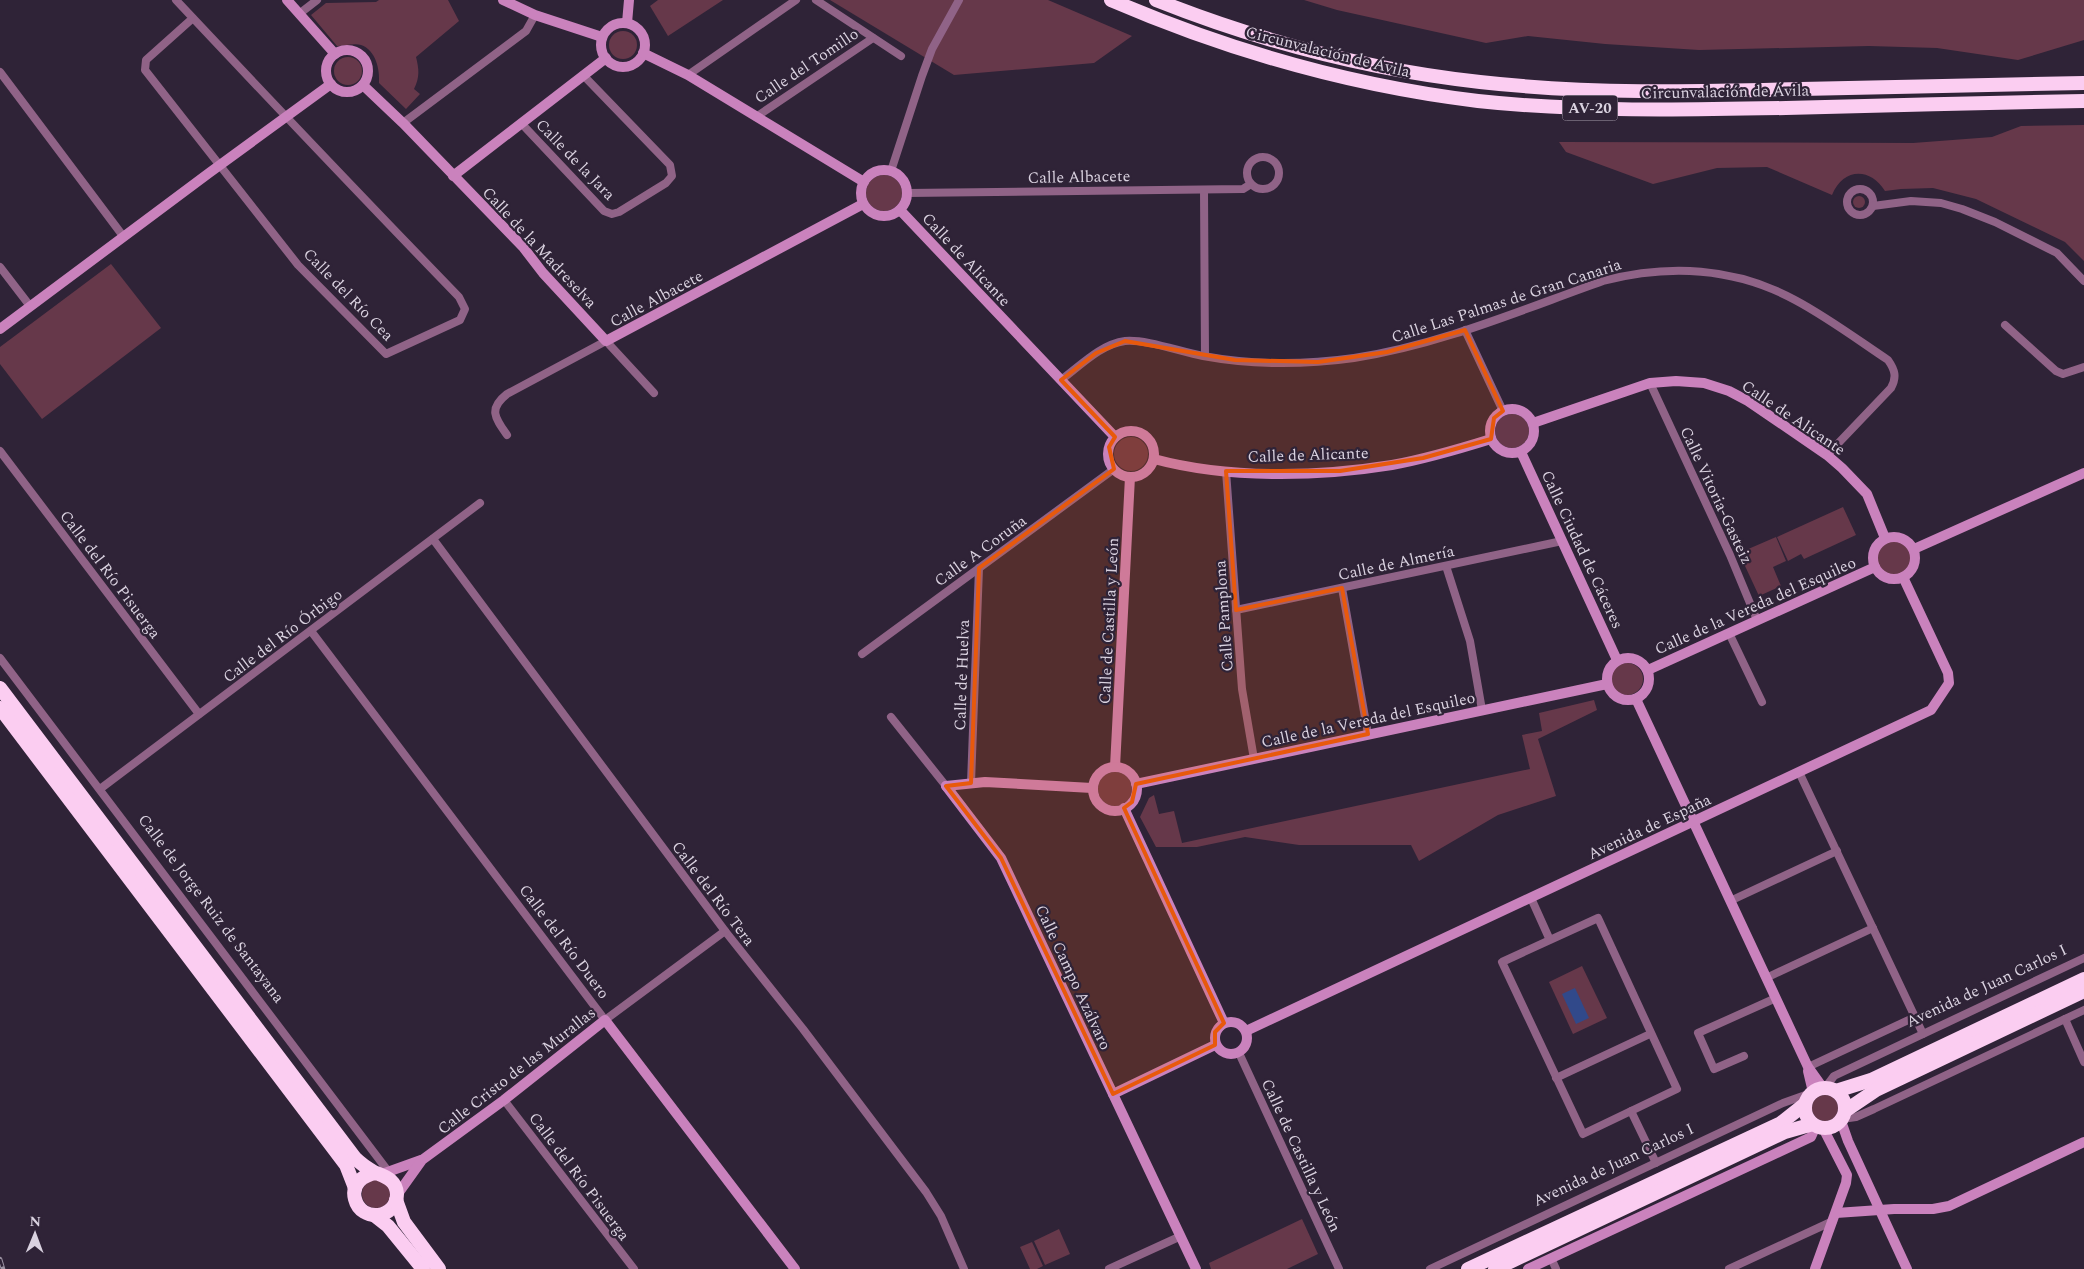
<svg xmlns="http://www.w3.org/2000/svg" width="2084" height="1269" font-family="Spectral,serif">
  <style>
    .green { fill: #66384a }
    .water { fill: #31498a }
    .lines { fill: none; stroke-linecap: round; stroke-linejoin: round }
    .street { stroke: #906387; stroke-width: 8 }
    .secondary { stroke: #ca82bd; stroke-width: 10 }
    .highway { stroke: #fbcdf1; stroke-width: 14 }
    .rail-casing { stroke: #9b92a2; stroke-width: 4.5 }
    .rail { stroke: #2f2337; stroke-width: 2.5; stroke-dasharray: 8; stroke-linecap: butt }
    .marked { fill: #e8590c; fill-opacity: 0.2; stroke: #e8590c; stroke-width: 4; stroke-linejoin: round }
    .labels { text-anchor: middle; stroke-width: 4.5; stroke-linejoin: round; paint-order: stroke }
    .shield { fill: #2f2337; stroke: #a79ead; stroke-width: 1 }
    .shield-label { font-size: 15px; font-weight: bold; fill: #dad2e0 }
    .street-label { font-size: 16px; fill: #dad2e0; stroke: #2f2337 }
  </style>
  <rect width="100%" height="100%" fill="#2f2337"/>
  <g class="green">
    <path d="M379,0H448L459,21L416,57C419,69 420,77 414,89L420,94L406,109L379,83C380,70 376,50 361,45C355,43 344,46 337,46L311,15L326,3L376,2Z"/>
    <path d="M658,0H723L668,36L650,6Z"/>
    <path d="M830,0H1048L1132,36L1094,63L954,75Z"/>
    <path d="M1304,0H2084V40L2018,60L1937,48L1869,46L1699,50L1605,44L1528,36L1486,43L1337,10Z"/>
    <circle cx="623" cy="45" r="14"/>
    <circle cx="348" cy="71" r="14"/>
    <path d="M2084,125V261L2065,242L1976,199L1933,188L1901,189L1885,191C1870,167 1843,168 1832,195L1767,167L1717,168L1653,184L1566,152L1559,142L1913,143L1992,137L2021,126Z"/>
    <circle cx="884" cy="193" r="18"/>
    <circle cx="1859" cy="202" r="6"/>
    <path d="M111,264L161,328L42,419L0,364V347Z"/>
    <circle cx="1512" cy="431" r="17"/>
    <circle cx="1131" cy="454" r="17"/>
    <path d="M1843,507L1856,535L1804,559L1801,554L1788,561L1777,537Z"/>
    <path d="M1776,537L1786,561L1773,567L1781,586L1759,596L1739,553Z"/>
    <circle cx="1894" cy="558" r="17"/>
    <circle cx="1627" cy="679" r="16"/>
    <path d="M1594,700L1597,710L1538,739L1556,796L1498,815L1419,861L1411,845H1299L1245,837L1197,847H1156L1140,817L1149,798L1154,795L1159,814L1174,811L1182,843L1530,769L1522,735L1542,731L1539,713Z"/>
    <circle cx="1115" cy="789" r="17"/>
    <path d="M1582,966L1607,1018L1573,1034L1549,982Z"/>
    <circle cx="1825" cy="1108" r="13"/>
    <circle cx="376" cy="1194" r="14"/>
    <path d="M1302,1219L1318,1254L1287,1269H1211L1209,1263Z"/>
    <path d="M1059,1229L1070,1254L1045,1265L1034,1241Z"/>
    <path d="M1032,1242L1043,1266L1037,1269H1030L1020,1247Z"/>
  </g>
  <path class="water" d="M1575,988L1589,1018L1576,1024L1562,994Z"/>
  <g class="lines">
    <g class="street">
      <path d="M176,0C270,100 364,199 459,297L465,309L460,320L386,354L298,265L145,70L146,60L193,18"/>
      <path d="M816,0L901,56"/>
      <path d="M299,14L317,0"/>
      <path d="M0,72L123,236"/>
      <path d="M688,75L796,0"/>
      <path d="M756,117L873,38"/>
      <path d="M403,123L526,31L535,15"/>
      <path d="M521,123L604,211L612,214L619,212L666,183L672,176L670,165L583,75"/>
      <circle cx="1263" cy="173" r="16"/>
      <path d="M891,171L922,76L932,49L959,0"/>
      <circle cx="1860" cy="202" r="13"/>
      <path d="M1204,190L1205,356"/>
      <path d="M907,193L1243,189L1251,184"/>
      <path d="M1873,206L1911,201L1941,203L1962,209L1995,222L2057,253L2084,281"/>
      <path d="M0,267L30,306"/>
      <path d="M2005,325L2056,371L2063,374L2084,367"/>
      <path d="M1465,330L1503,411"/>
      <path d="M1061,380C1080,366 1101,344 1125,341C1146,339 1181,352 1203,356C1252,365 1304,365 1354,358C1440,345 1521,310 1603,281C1668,264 1735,267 1795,300C1827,317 1858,340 1888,360C1895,370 1897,377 1891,388L1827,455"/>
      <path d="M1650,383L1730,555L1757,620"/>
      <path d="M507,435C495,418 488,409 507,394L606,341L654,393"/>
      <path d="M0,451L199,714"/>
      <path d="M1226,471L1242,689L1254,759"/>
      <path d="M433,539L725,931L803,1029L926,1192L941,1216L964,1269"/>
      <path d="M1446,566L1470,641L1482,710"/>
      <path d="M1342,588L1368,734"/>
      <path d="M1236,610L1562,541"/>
      <path d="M311,631L605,1020L725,931"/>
      <path d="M1729,633L1762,702"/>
      <path d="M862,654L1114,469"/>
      <path d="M0,658L391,1175"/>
      <path d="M891,717L946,786"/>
      <path d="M1799,772L1923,1034"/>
      <path d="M971,783L979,568"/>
      <path d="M100,789L480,503"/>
      <path d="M1531,898L1549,938"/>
      <path d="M1730,901L1837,851"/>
      <path d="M1598,918L1677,1089L1583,1134L1502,962Z"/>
      <path d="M1766,978L1873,928"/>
      <path d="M2065,1019L2084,1062"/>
      <path d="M1239,1053L1339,1269"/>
      <path d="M1744,1056L1714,1069L1698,1033L1776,998"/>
      <path d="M1808,1067L1915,1017"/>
      <path d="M1556,1078L1650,1034"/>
      <path d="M1825,1088L1834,1076L2084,958"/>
      <path d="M504,1100L634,1269"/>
      <path d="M1631,1111L1656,1163"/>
      <path d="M1842,1119L1856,1117L1874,1109L2084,1010"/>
      <path d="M1551,1258L1556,1269"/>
      <path d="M1109,1269L1181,1236"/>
      <path d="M1430,1269L1783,1103L1811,1093"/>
      <path d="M1729,1269L1833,1221"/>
    </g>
    <g class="secondary">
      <path d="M287,0L335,54"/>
      <path d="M503,0L535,15L602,37"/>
      <path d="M627,23L629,0"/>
      <circle cx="623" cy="45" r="22"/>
      <circle cx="347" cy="71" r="21"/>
      <path d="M643,53L688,75L864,182"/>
      <path d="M363,85L403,123L523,247L543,273L606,341L863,204"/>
      <circle cx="884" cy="193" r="23"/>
      <path d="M453,176L606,58"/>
      <path d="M900,210L1115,437"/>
      <path d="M0,329L209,173L331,84"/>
      <circle cx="1512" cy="431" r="22"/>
      <path d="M1533,423L1650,383L1676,381L1704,383L1729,391L1748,401L1827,455L1842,468L1867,494L1885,538"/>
      <circle cx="1131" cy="454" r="23"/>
      <path d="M1521,452L1617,660"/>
      <path d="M1154,459C1228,479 1317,477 1392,465C1425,459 1459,449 1491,439"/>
      <circle cx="1894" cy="558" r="21"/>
      <path d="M1914,549L2084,473"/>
      <circle cx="1628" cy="679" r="21"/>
      <path d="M1648,670L1875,567"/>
      <path d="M1636,699L1808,1067L1823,1088"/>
      <path d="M1115,767L1130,477"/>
      <circle cx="1115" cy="789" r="22"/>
      <path d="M1136,784L1607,684"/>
      <path d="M946,786L1001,858L1196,1269"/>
      <path d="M946,786L985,782L1092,788"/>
      <path d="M1124,808L1224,1023"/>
      <circle cx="1231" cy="1038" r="16"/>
      <path d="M1246,1031L1931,710L1949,683L1948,673L1903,577"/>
      <path d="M1808,1071L1813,1092"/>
      <path d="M1113,1094L1215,1045"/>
      <path d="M1841,1121L1848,1141L1907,1269"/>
      <path d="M382,1174L421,1160"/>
      <path d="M397,1195L422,1160L504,1100L605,1020L795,1269"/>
      <path d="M1836,1213L1894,1209H1933L1949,1206L2084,1142"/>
      <path d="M1528,1269L1811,1137L1816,1126"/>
      <path d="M1815,1269L1846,1183L1847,1175L1823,1128"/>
    </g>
    <g class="highway">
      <path d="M1111,0C1227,50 1353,86 1478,101C1580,112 1684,110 1786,108C1885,105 1985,103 2084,101"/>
      <path d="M1156,0C1259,41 1370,70 1480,82C1587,94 1694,92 1801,89C1895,87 1990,85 2084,83"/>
      <path d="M0,688L355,1158C361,1164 367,1168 374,1172C385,1177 396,1179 397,1194C397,1219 361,1223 355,1199C351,1184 363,1175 376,1173"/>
      <path d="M0,708L346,1165L355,1188"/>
      <circle cx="1825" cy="1108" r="20"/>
      <path d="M1836,1091L1871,1080L2084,979"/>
      <path d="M1845,1111L1876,1090L2084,991"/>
      <path d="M396,1200L404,1222L439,1269"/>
      <path d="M374,1215L388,1226L423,1269"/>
      <path d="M1468,1269L1781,1123L1805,1104"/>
      <path d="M1495,1269L1785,1132L1813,1124"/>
    </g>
    <g class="rail-casing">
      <path id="rail" d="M0,1259L3,1269"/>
    </g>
    <use href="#rail" class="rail"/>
  </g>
  <path class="marked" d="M1465,330L1503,411L1494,418L1491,439L1423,458L1340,471H1226L1236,610L1342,588L1368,734L1136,784L1132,802L1124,808L1224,1023L1215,1032V1045L1113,1094L1001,858L946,786L971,783L979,568L1114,469L1109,447L1115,437L1061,380L1096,353L1125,341L1235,360L1318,362L1387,352Z"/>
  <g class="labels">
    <rect class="shield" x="1562.5" y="95.5" width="55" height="25" rx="4"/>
    <g class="shield-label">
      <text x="1590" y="113">AV-20</text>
    </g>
    <g class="street-label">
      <text transform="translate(1328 51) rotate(14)" y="6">Circunvalación de Ávila</text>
      <text transform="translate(806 65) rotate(-34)" y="6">Calle del Tomillo</text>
      <text transform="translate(1725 91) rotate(-1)" y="6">Circunvalación de Ávila</text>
      <text transform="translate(576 159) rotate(46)" y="6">Calle de la Jara</text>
      <text transform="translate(1079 176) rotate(-1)" y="6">Calle Albacete</text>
      <text transform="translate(540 247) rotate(47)" y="6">Calle de la Madreselva</text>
      <text transform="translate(967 259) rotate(47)" y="6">Calle de Alicante</text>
      <text transform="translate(349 294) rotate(46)" y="6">Calle del Río Cea</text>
      <text transform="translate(656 298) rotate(-28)" y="6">Calle Albacete</text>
      <text transform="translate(1506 300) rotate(-18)" y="6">Calle Las Palmas de Gran Canaria</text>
      <text transform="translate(1794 417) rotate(34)" y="6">Calle de Alicante</text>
      <text transform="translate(1308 454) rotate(-2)" y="6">Calle de Alicante</text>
      <text transform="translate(1717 495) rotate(65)" y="6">Calle Vitoria-Gasteiz</text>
      <text transform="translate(1583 549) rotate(65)" y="6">Calle Ciudad de Cáceres</text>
      <text transform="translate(980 550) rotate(-36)" y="6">Calle A Coruña</text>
      <text transform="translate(1396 562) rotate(-12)" y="6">Calle de Almería</text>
      <text transform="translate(111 574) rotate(53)" y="6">Calle del Río Pisuerga</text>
      <text transform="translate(1755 605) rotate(-24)" y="6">Calle de la Vereda del Esquileo</text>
      <text transform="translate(1223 616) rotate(-94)" y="6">Calle Pamplona</text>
      <text transform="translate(1108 621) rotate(-87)" y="6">Calle de Castilla y León</text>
      <text transform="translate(282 635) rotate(-37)" y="6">Calle del Río Órbigo</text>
      <text transform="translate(961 675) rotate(-88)" y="6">Calle de Huelva</text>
      <text transform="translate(1368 719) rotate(-12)" y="6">Calle de la Vereda del Esquileo</text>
      <text transform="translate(1649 826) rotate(-25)" y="6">Avenida de España</text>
      <text transform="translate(714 893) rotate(53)" y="6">Calle del Río Tera</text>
      <text transform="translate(212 908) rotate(53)" y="6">Calle de Jorge Ruiz de Santayana</text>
      <text transform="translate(565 941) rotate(53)" y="6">Calle del Río Duero</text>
      <text transform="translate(1074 977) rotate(65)" y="6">Calle Campo Azálvaro</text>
      <text transform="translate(1986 985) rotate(-25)" y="6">Avenida de Juan Carlos I</text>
      <text transform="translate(516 1070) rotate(-38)" y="6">Calle Cristo de las Murallas</text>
      <text transform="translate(1302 1155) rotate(65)" y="6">Calle de Castilla y León</text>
      <text transform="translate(1613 1164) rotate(-25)" y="6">Avenida de Juan Carlos I</text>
      <text transform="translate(580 1176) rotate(53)" y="6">Calle del Río Pisuerga</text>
    </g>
  </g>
  <g transform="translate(35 1234) rotate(1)" stroke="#2f2337" stroke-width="4" paint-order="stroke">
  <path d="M0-4L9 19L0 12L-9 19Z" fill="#dad2e0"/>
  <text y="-8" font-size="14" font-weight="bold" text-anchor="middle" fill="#dad2e0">N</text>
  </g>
</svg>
